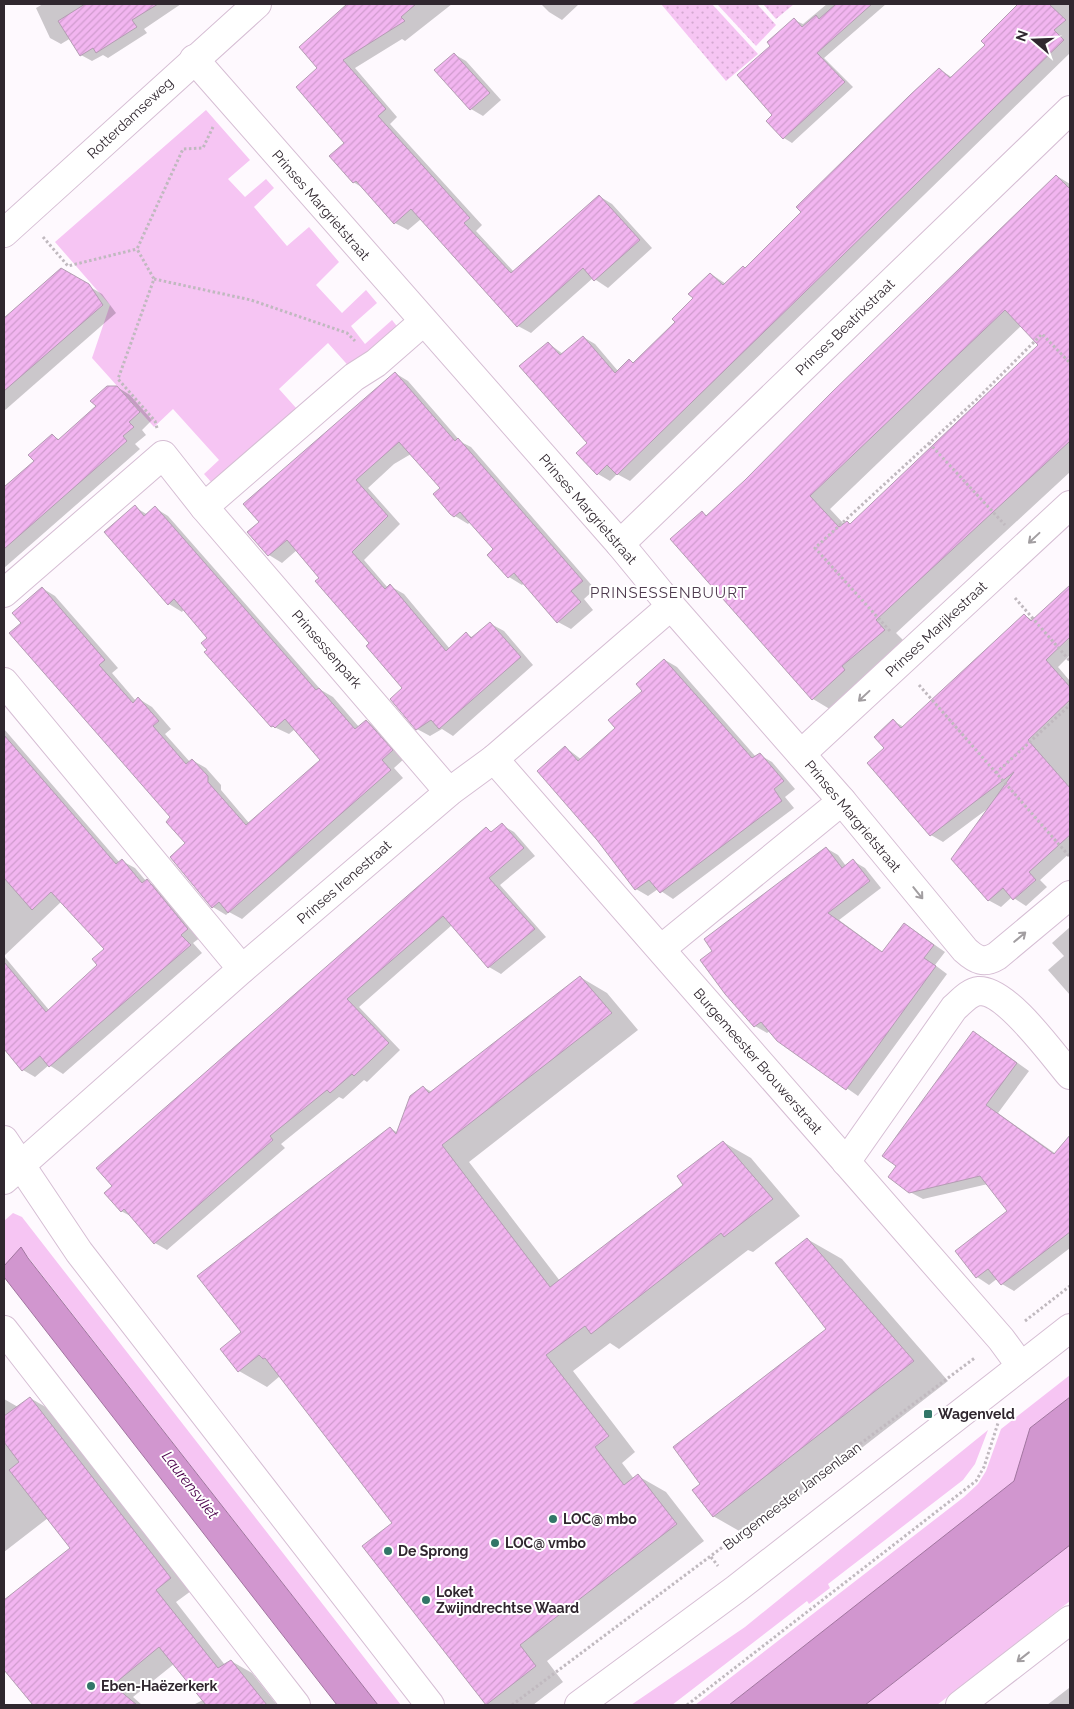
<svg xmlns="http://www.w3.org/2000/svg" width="1074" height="1709" font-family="Raleway,sans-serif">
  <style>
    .green { fill: #f6c5f3 }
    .garden { fill: url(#garden-dots) }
    .water { fill: #d196cf; stroke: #a1759f }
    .shadow { fill: #0003; fill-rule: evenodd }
    .building { fill: url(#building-hatch); stroke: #b49db3; fill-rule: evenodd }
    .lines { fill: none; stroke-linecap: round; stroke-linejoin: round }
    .minor-casing { stroke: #d6bed4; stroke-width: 30 }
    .path { stroke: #c0b9bf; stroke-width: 3; stroke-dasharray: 2.5 2.5; stroke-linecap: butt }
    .minor { stroke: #fff; stroke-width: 28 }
    .oneway { stroke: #a29ea1 }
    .poi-dot { fill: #327668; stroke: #fff; stroke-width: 2 }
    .labels { text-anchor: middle; stroke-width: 4; stroke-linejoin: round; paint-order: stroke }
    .street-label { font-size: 14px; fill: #30272f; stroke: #fff }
    .poi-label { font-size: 14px; font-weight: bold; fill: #30272f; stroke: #fff; text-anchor: start }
    .neighbourhood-label { font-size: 15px; letter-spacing: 1px; fill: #4f3c4f; stroke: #fff }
    .water-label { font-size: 15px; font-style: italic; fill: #4b014c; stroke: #fff }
  </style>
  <defs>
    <pattern id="garden-dots" width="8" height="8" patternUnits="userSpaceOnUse" patternTransform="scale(1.25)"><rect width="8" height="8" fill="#f6c5f3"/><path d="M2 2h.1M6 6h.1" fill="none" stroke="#d3a9d1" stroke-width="1.8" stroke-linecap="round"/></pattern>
    <pattern id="building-hatch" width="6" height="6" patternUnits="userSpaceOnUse" patternTransform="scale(1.25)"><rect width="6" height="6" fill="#f2b5f0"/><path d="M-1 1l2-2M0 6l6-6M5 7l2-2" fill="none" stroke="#d09cce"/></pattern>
  </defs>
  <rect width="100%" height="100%" fill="#fef9fe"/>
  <g class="green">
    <path d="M206,110L250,160L228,179L245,197L266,179L274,188L254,207L287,246L309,227L339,262L316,285L342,313L366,290L377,303L351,326L365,344L392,320L400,330L353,371L328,343L279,389L297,409L212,483L204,474L219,460L173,409L154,427L92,358L110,305L55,242Z"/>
    <path d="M13,1213L22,1217L401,1705H378L21,1248L4,1266V1221Z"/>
    <path d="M1070,1375V1397L1030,1428L1015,1481L729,1705H695L964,1497L978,1484L986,1471L1001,1429Z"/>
    <path d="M988,1430L975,1464L963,1480L828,1584L830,1588L809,1604L807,1601L672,1705H631L745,1627Z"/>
    <path d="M1070,1545V1601L937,1705H865Z"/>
  </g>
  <g class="garden">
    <path d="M661,4H712L758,54L726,81Z"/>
    <path d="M717,4H757L776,25L756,46Z"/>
    <path d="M763,4H794L776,19Z"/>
  </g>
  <g class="water">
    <path d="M21,1247L28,1258L378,1705H337L4,1277V1266Z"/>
    <path d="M1070,1397V1545L865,1705H729L1014,1481L1030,1428Z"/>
  </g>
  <g class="shadow">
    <path d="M43,4H181L144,29L147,33L108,58L103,55L92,61L81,55L71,38L61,44L50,38L36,8Z"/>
    <path d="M349,4H452L405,41L402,39L355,68L397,117L390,124L482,225L476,231L514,272L599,196L612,204L652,248L608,288L593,278L531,333L518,326L421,219L408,230L395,223L365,189L353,182L345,143L319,68L300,47Z"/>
    <path d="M541,4H579L562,20L549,12Z"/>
    <path d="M827,4H886L824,58L853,87L792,143L784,138L774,115L772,46L794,20L803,24Z"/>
    <path d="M1020,4H1070V53L630,481L617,474L610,481L598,474L589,443L548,343L563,354L583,337L595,344L618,371L629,360L634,363L677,322L711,274L726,284L746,269L939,69L953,78L987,45L983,41Z"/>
    <path d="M454,54L466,61L501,100L483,116L471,109L436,70Z"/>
    <path d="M1057,176L1070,184V256L1066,260L1070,264V472L896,633L905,642L862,679L865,683L833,711L813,699L702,513L708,516L746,481ZM1021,326L1040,345L851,525L847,522L844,524L830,509Z"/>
    <path d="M61,270L102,294L116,313L4,411V320Z"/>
    <path d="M395,373L408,381L461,442L471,447L595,589L584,599L593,610L571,629L558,622L524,583L522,585L509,577L495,550L470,522L468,524L455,516L441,488L411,454L394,464L368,488L400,524L364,560L388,588L390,586L404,594L450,649L466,634L474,638L491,624L504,631L533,665L453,736L442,729L430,736L417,729L404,688L321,578L297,550L282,563L269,555L248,532L260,522Z"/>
    <path d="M117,387L130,395L152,420L142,430L146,435L135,444L140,449L4,568V489L36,461L52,435L60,440Z"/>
    <path d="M135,507L148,515L155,508L168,516L321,690L333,697L359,727L366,721L379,729L405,758L394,768L403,778L242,919L229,912L226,915L213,907L186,843L172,818L22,623L42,588L55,596L118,668L112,673L136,701L139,699L152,707L171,729L165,734L190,762L192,760L206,768L221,785V790L249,823L322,760L295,729L289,734L272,726L208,650L209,638L184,609L182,612L169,604Z"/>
    <path d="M1070,586V655L1058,667L1070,681V853L1040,880L1047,887L1026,906L1012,897L1001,907L988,900L990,807L943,842L931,835L885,748L893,721L904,727L1024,615L1034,621Z"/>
    <path d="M665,660L677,667L756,757L760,755L772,762L795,789L785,797L794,808L673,899L658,889L648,896L636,889L565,747L582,760L617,728Z"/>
    <path d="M4,729L120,863L122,861L135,868L146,881L160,888L201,937L193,943L202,953L63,1074L49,1065L35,1077L23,1070L4,1047V956L49,1010L99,965L106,949L62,901L4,956V813L9,809L4,803Z"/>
    <path d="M502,825L514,832L535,856L500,885L546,937L501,974L489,967L452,925L359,1007L400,1050L367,1082L364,1080L343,1099L339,1097L281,1144L285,1148L167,1250L155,1243L134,1218L121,1211L487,829L493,832Z"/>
    <path d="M826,848L838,855L846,866L853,861L865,868L881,888L839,920L884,953L905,924L945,952L935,965L947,974L858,1096L778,1040L770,1031L767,1033L755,1026L714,951Z"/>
    <path d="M1070,927V995L1048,970L1064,956L1052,943Z"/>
    <path d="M580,977L607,993L638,1030L469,1162L560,1281L685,1185L723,1142L751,1158L800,1216L753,1252L748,1250L619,1349L610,1343L573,1371L635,1452L622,1463L634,1479L638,1476L666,1492L704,1541L547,1661L563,1682L533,1705H488L394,1523L280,1376L267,1387L239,1371L243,1332L390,1128L398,1133L423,1087L432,1092Z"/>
    <path d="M986,1040L1029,1071L998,1113L1056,1154L1062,1147L1070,1151V1248L1014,1291L1002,1284L998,1278L989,1285L977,1277L957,1251L1009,1212L988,1184L923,1199L910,1192Z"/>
    <path d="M807,1239L842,1259L948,1381L748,1536L713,1516L702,1484L828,1330Z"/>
    <path d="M30,1398L51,1410L191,1591L176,1602L225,1665L231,1661L252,1673L277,1705H193L203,1700L174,1664L133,1697L142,1705H37L33,1703L4,1665V1602L72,1548L48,1518L4,1552V1399L18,1407Z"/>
    <path d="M1069,1688L1070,1705H1047Z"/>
  </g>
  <g class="building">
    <path d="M85,4H158L132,20L137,27L96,53L93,48L80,56L58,21Z"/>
    <path d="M347,4H416L401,17L405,21L343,60L386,109L378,116L470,218L464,223L511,273L599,195L640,240L594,281L583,268L517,327L411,209L394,224L356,181L353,183L329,156L344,143L296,87L317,68L299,47Z"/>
    <path d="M836,4H872L817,53L845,82L783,139L766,121L772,115L737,75L770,46L767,42L794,18L802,27L816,15L819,19Z"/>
    <path d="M1018,4H1049L1066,20L1054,30L1064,40L617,475L607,465L597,475L576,453L587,443L519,366L548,342L560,355L583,336L615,373L629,359L633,363L675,322L672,319L693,298L688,294L710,273L723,285L743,266L745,268L801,212L796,207L910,95L939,68L950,78L985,45L981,41Z"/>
    <path d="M454,53L490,93L470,110L434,70Z"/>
    <path d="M1056,175L1070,189V441L876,620L885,630L842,666L845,670L812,700L670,539L702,511L706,516L745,480L832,392ZM1005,310L1038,345L850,524L847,521L839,527L810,496Z"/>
    <path d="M61,268L89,284L103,305L4,391V318Z"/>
    <path d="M395,372L455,441L458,438L583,581L571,591L581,602L557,623L514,573L508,578L487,555L493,549L460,512L454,517L450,514L433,494L440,488L399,442L356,480L388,516L352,552L385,589L390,584L446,651L466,632L471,638L490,622L521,657L439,729L431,720L416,730L390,699L402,688L366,646L369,643L315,581L319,578L287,540L268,556L247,532L259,522L243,504Z"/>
    <path d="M107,386H117L140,412L129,422L134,427L123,436L127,441L4,549V487L34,461L28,455L52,434L58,440L96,406L90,401Z"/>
    <path d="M135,505L144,516L155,506L316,690L319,688L355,729L366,720L393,750L382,760L391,770L228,913L219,902L212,908L170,857L185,843L166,822L170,817L9,633L21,623L12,613L42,587L105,660L99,665L133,703L138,697L159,721L153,726L186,764L192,759L208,776V782L246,825L320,760L285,719L275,728L273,726L271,727L204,652L207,650L201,643L207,638L174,599L168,605L104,532Z"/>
    <path d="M1070,585V637L1046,660L1070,687V700L1028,740L1070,788V835L1029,872L1036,880L1013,900L1003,888L988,901L951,859L1014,772L930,836L867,763L884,748L874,737L893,719L901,728L1024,614L1031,621Z"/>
    <path d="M664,659L752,758L760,753L784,781L774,789L782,801L660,893L649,880L635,890L597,840L537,771L565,746L578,761L615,728L608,720L642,691L636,684Z"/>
    <path d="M4,735L116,864L122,859L142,883L147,879L188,929L181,935L191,945L49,1067L40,1056L22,1071L4,1049V962L46,1012L97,965L92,959L104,949L51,892L32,910L4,878Z"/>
    <path d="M502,823L524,848L489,878L535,929L488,968L443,916L347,999L389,1043L354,1076L352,1074L330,1093L327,1090L270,1136L273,1140L154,1244L124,1209L121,1212L104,1193L112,1186L96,1168L486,827L491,832Z"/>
    <path d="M826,847L842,868L853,859L870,881L828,913L882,952L904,923L934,945L924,958L936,966L846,1090L777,1041L761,1022L754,1027L725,994L700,960L712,951L704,939Z"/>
    <path d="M580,976L612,1013L442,1145L550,1287L683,1185L677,1176L723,1141L773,1199L724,1237L721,1233L591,1334L585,1326L546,1355L609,1436L595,1447L624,1485L638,1474L677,1524L520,1645L536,1666L486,1705L362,1546L392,1523L265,1358L263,1359L259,1355L238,1372L220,1349L241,1332L197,1276L390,1127L396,1134L410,1096L423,1086L429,1093Z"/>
    <path d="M973,1031L1017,1063L986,1105L1054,1154L1070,1135V1232L1001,1285L988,1269L976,1278L955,1251L1007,1211L980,1176L909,1193L888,1177L896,1166L882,1156Z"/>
    <path d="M807,1238L914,1361L713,1517L692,1490L700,1484L673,1447L826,1329L775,1263Z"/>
    <path d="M30,1397L171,1578L156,1590L218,1668L231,1660L267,1705H206L159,1647L113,1685L137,1705H33L4,1670V1600L70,1548L9,1470L19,1462L4,1442V1416Z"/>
  </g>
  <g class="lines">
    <g class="minor-casing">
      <g id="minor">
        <path d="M194,59L620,544L671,606L842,801L965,950C976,960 984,964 997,956L1070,895"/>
        <path d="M4,233L257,4"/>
        <path d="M204,507L354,377L376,363L423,322"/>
        <path d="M620,544L1070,110"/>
        <path d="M4,593L163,455L204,507L449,792"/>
        <path d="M4,682L242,969"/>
        <path d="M801,754L1070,505"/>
        <path d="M494,759L1001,1339L1020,1365"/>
        <path d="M661,949L842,801"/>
        <path d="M4,1140L79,1252L430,1705"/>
        <path d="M846,1162L954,1008C961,1002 969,992 979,991C1007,990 1052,1054 1070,1075"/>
        <path d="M4,1180L242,969L449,792L494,759L671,606"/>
        <path d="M4,1330L296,1705"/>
        <path d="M579,1705L736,1589L1070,1328"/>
        <path d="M960,1705L1070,1620"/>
      </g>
    </g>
    <g class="path">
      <path d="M43,237L68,266L137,249"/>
      <path d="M154,279L251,300L347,333L355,341"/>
      <path d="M157,428L155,421L118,379L154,279L137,249L183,149L203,148L213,127"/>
      <path d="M929,443L1005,525"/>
      <path d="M1015,598L1070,661"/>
      <path d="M890,631L815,548L976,400L1042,334L1070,363"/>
      <path d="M919,685L1070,857"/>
      <path d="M996,773L1070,705"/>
      <path d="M1025,1321L1070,1286"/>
      <path d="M711,1557L718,1566"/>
      <path d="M512,1705L976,1357"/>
      <path d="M687,1705L976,1481L984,1467L998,1423"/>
    </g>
    <use href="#minor" class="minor"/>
  </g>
  <defs><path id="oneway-shaft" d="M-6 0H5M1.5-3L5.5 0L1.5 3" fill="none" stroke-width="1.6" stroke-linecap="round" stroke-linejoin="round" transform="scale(1.25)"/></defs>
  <g class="oneway">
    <use href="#oneway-shaft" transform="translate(1034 538) rotate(137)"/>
    <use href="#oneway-shaft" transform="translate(864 696) rotate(137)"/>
    <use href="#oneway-shaft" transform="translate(918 893) rotate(51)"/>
    <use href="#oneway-shaft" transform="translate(1020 937) rotate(-40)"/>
    <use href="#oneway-shaft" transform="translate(1023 1657) rotate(142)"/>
  </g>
  <g class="poi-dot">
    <rect x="923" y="1409" width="10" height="10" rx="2.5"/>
    <circle cx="553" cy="1519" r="5"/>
    <circle cx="495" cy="1543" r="5"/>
    <circle cx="388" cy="1551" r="5"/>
    <circle cx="426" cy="1600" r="5"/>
    <circle cx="91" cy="1686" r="5"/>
  </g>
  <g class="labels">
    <g class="street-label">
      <text transform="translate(130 118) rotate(-43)" y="5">Rotterdamseweg</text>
      <text transform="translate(321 205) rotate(49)" y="5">Prinses Margrietstraat</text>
      <text transform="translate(845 327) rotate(-44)" y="5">Prinses Beatrixstraat</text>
      <text transform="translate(588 509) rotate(49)" y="5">Prinses Margrietstraat</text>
      <text transform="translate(936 629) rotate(-43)" y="5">Prinses Marijkestraat</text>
      <text transform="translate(327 649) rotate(49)" y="5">Prinsessenpark</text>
      <text transform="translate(853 816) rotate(50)" y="5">Prinses Margrietstraat</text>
      <text transform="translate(344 882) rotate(-41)" y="5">Prinses Irenestraat</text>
      <text transform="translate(758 1061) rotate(49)" y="5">Burgemeester Brouwerstraat</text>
      <text transform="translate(792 1496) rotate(-37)" y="5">Burgemeester Jansenlaan</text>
    </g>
    <g class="poi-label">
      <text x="938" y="1419">Wagenveld</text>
      <text x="563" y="1524">LOC@ mbo</text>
      <text x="505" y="1548">LOC@ vmbo</text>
      <text x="398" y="1556">De Sprong</text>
      <text x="436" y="1597">Loket<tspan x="436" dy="16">Zwijndrechtse Waard</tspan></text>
      <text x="101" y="1691">Eben-Haëzerkerk</text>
    </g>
    <g class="neighbourhood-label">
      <text x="669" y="598">PRINSESSENBUURT</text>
    </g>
    <g class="water-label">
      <text transform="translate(190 1485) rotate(52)" y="5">Laurensvliet</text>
    </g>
  </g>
  <rect width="1074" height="1709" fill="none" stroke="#30272f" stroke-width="10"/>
  <g transform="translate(1034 40) rotate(289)" stroke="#ffffff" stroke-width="4" paint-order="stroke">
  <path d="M0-4L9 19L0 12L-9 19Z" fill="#30272f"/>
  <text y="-8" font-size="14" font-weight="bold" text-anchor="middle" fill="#30272f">N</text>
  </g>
</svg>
